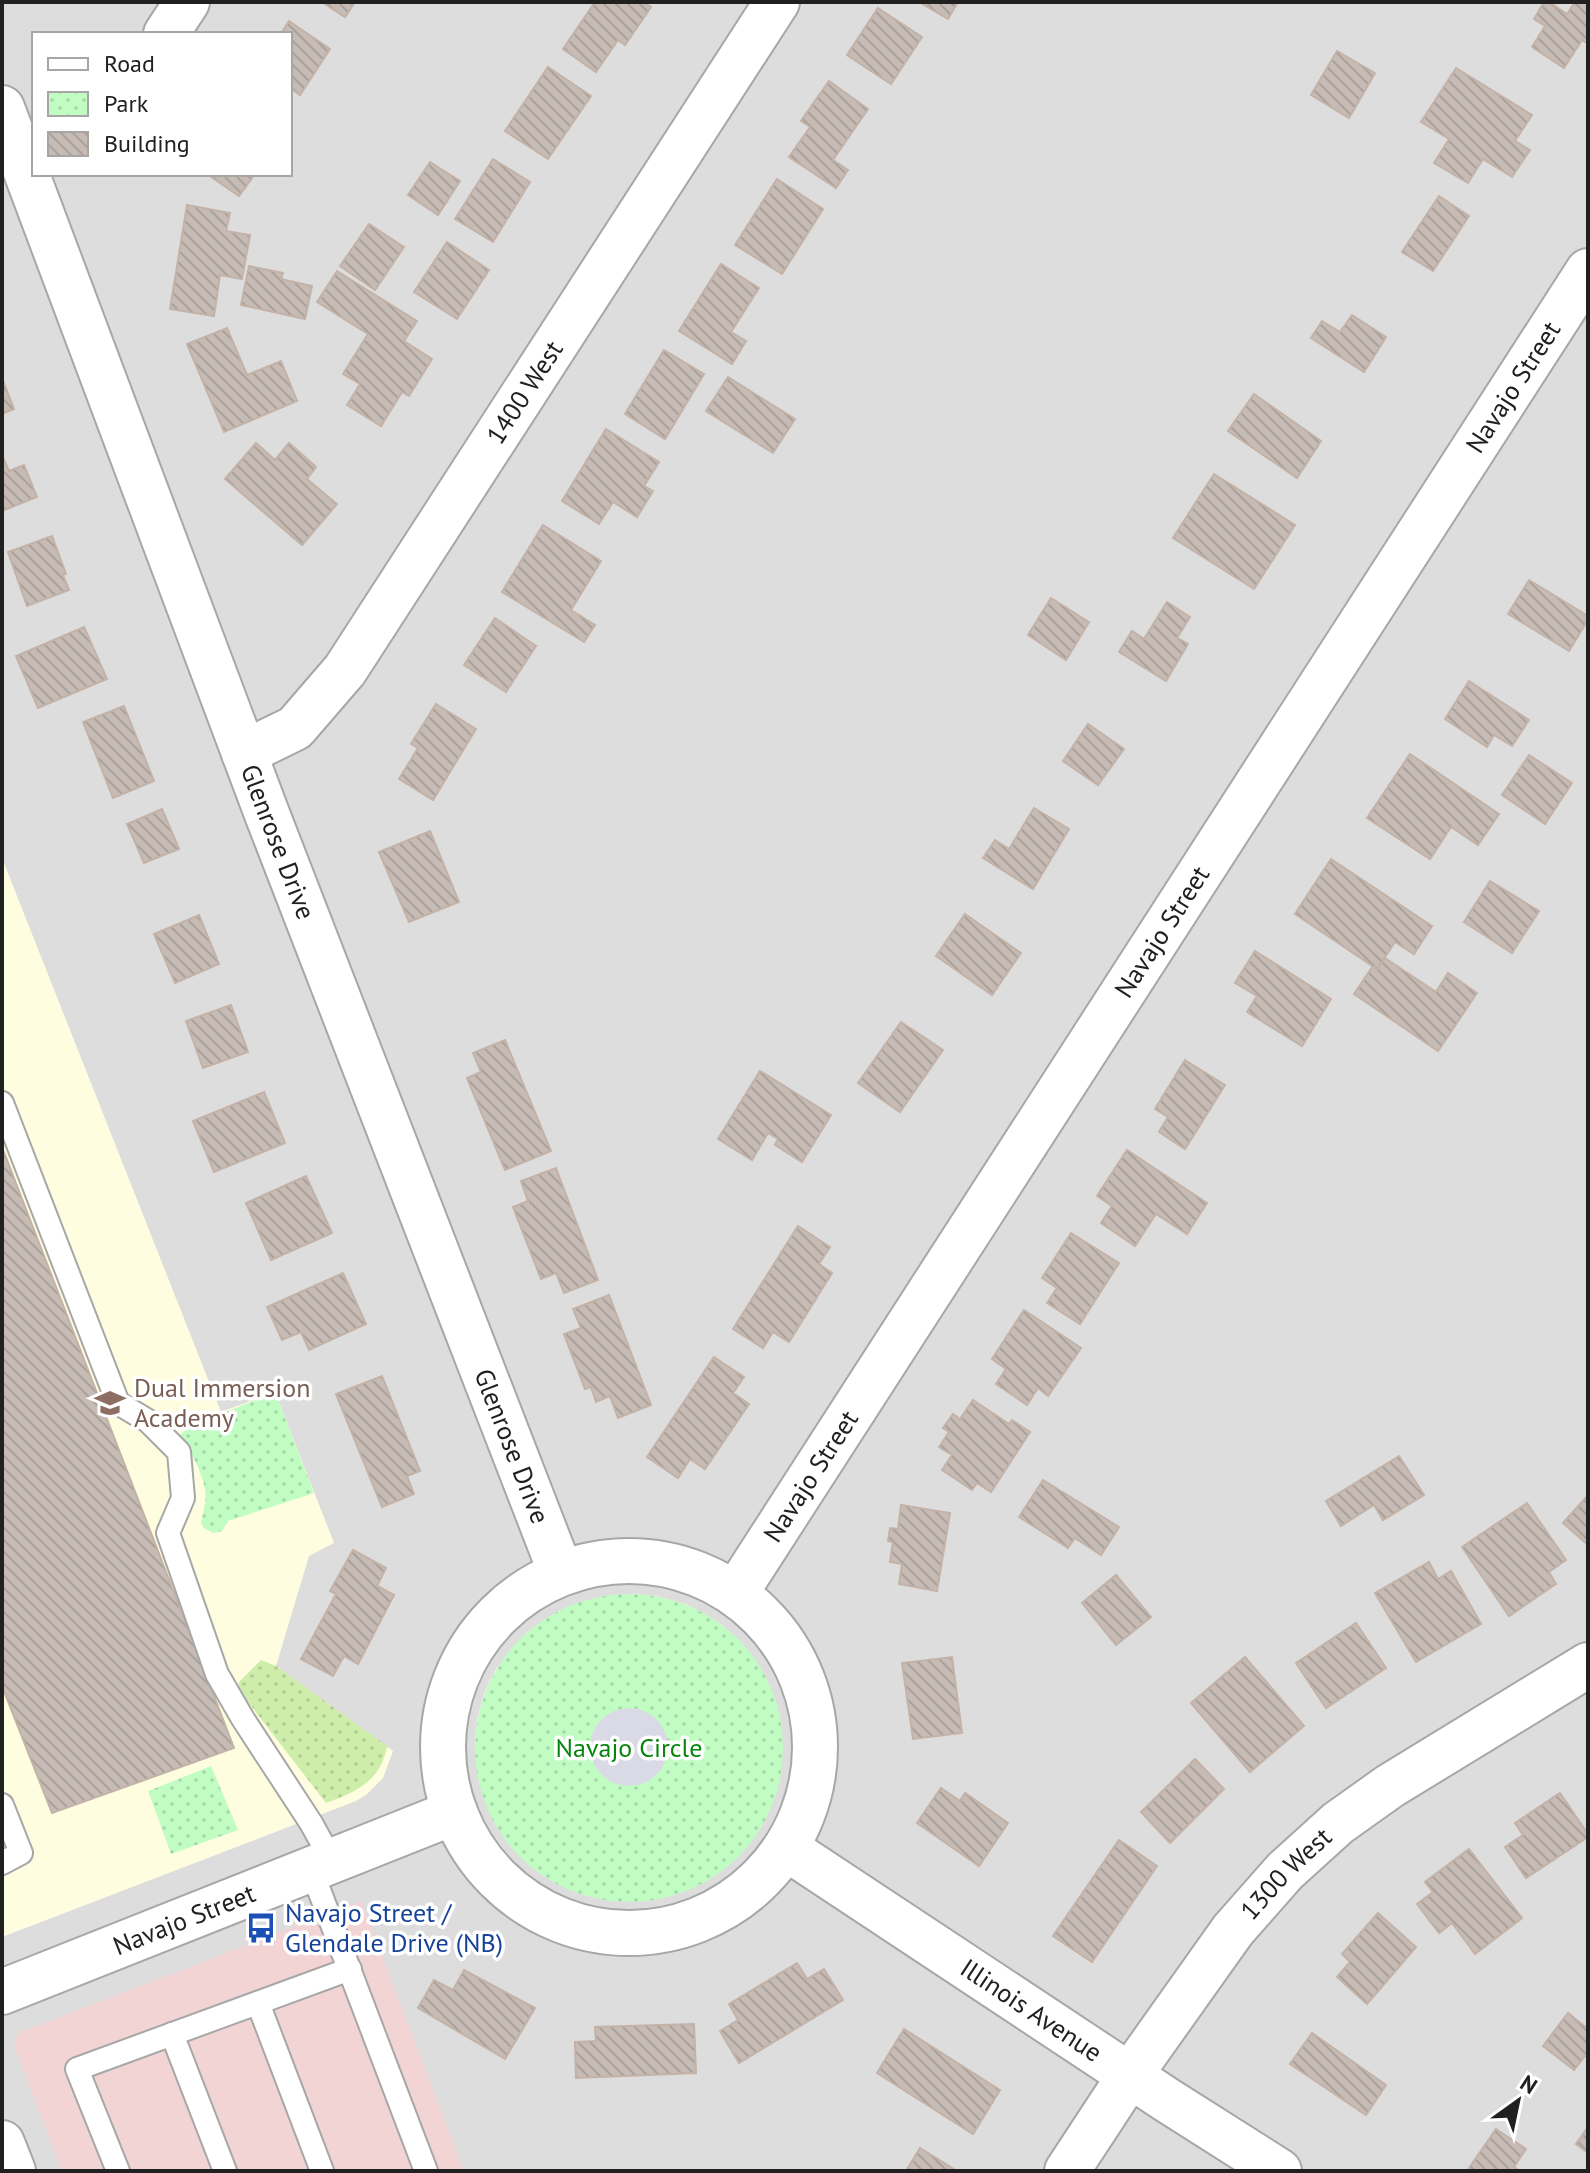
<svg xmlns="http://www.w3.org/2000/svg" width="1590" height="2173" font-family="'PT Sans',sans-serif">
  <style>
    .residential { fill: #dedddd; fill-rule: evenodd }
    .commercial { fill: #f2d4d5 }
    .education { fill: #fffde0 }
    .park { fill: url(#park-dots) }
    .garden { fill: url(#garden-dots) }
    .plaza { fill: #dadae7 }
    .building { fill: url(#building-back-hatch); stroke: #c3b2a7; stroke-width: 2 }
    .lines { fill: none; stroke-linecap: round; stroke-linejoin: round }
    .lane-casing { stroke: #a7a7a7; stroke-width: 26 }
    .street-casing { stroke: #a7a7a7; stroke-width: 48 }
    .lane { stroke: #fff; stroke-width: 22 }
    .street { stroke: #fff; stroke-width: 44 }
    .labels { text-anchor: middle; stroke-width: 7; stroke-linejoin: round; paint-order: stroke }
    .street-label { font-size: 26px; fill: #202020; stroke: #fff }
    .education-label { font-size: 26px; fill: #785e54; stroke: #fff; text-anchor: start }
    .park-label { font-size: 26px; fill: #06850a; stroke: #fff }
    .transit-label { font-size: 26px; fill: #164399; stroke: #fff; text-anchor: start }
  </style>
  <defs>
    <pattern id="park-dots" width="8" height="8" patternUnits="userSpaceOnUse" patternTransform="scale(2)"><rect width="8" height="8" fill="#c1fcc3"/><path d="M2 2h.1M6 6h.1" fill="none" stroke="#a6d8a7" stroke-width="1.8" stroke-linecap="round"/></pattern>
    <pattern id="garden-dots" width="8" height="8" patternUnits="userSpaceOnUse" patternTransform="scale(2)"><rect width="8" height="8" fill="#ceedaa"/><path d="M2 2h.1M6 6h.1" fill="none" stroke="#b1cb92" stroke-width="1.8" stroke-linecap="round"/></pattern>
    <pattern id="building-back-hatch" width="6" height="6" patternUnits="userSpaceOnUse" patternTransform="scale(2)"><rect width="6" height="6" fill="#c6bcb5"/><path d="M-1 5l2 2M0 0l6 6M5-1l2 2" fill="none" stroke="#aaa19b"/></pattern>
  </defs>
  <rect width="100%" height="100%" fill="#f1ede6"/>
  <path class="residential" d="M2,2H1588V2171H464L361,1902L21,2032L17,2036L14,2046L62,2171H2ZM34,34H290V174H34ZM630,1593L656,1596L686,1604L726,1627ZM561,1609L474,1746L477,1719L484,1693L495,1670L527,1632Z"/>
  <path class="commercial" d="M361,1901L464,2171H62L14,2046L17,2036L21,2032Z"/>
  <path class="education" d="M2,858L221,1412L275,1392L334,1543L309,1556L276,1666L393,1751L383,1778L366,1795L356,1801L2,1937Z"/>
  <g class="park">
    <path d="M275,1392L314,1493L228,1521L222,1531L213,1533L204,1528L201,1523C203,1512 207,1501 205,1490C202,1471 191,1451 179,1436L189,1427Z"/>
    <circle cx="629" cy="1748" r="154"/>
    <path d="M211,1766L238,1830L171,1854L148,1791Z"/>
  </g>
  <path class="garden" d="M261,1660L276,1666L387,1746C381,1781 356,1792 326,1803L238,1689L239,1682Z"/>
  <circle class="plaza" cx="629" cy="1747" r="39"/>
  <g class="building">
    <path d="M322,2H355L345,17Z"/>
    <path d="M595,2H643L651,7L625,45L618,40L596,72L563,49Z"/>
    <path d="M919,2H958L948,19Z"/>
    <path d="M1544,2H1549L1567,14L1575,2L1588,3V44L1582,40L1564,68L1532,47L1545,26L1534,19Z"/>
    <path d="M878,8L922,37L891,84L847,55Z"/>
    <path d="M289,21L330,49L300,95L290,88V34H281Z"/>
    <path d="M1337,51L1375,73L1349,118L1311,95Z"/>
    <path d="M548,67L591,96L548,159L505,131Z"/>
    <path d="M1456,68L1532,115L1515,141L1530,150L1512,177L1483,159L1468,183L1434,163L1449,139L1421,122Z"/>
    <path d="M829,81L868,109L833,160L848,170L836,188L789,157L810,127L801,121Z"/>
    <path d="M493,159L530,182L493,242L455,219Z"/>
    <path d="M430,162L460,181L438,215L408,195Z"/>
    <path d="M207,174H255L239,196Z"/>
    <path d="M777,179L823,209L782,274L735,245Z"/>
    <path d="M1439,196L1469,216L1433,271L1402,252Z"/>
    <path d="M187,205L230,213L226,231L250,235L242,279L220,275L214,316L170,309Z"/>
    <path d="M369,224L404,247L375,290L340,266Z"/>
    <path d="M447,242L489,270L457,319L414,292Z"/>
    <path d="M721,264L759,288L731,332L746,341L732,364L679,331Z"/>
    <path d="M249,266L283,273L281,279L312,286L305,319L241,305Z"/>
    <path d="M337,271L417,321L404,341L432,359L409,396L402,392L381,426L347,405L360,384L343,374L368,334L317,302Z"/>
    <path d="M1352,315L1386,337L1364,372L1311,338L1322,321L1340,332Z"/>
    <path d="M227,328L247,375L281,361L297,401L224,432L187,344Z"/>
    <path d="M664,350L704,374L665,439L625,414Z"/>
    <path d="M728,377L795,419L773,453L706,411Z"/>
    <path d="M2,378L14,409L2,414Z"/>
    <path d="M1254,394L1321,441L1297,478L1228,431Z"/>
    <path d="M606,429L659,462L644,486L653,491L637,517L613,502L599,524L562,501Z"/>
    <path d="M256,443L275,460L289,443L316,467L307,479L337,504L302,545L225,479Z"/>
    <path d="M2,455L9,471L24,465L37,497L2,511Z"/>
    <path d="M1214,474L1295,525L1254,589L1173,538Z"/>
    <path d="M543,525L601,561L571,610L595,625L584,642L502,592Z"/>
    <path d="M52,536L66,574L63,575L69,590L27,606L8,552Z"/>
    <path d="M1529,580L1588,616V620L1569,651L1508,614Z"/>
    <path d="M1051,598L1089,622L1066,660L1028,635Z"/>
    <path d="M1167,602L1190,617L1177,638L1188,644L1166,681L1119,652L1132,631L1144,639Z"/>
    <path d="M495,618L536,646L506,692L464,665Z"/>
    <path d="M84,627L107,679L38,708L16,656Z"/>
    <path d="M1469,681L1529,720L1512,746L1494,735L1487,747L1445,719Z"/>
    <path d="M436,704L476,729L433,800L399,779L418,748L411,744Z"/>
    <path d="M124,706L154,781L113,798L83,722Z"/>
    <path d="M1088,724L1124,749L1098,785L1063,761Z"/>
    <path d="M1410,754L1499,814L1478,845L1451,827L1430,859L1367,818Z"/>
    <path d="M1529,755L1572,783L1545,824L1502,795Z"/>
    <path d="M1034,808L1069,829L1033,889L983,858L995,840L1009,849Z"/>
    <path d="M162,809L179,849L144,863L127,824Z"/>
    <path d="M430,831L459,902L409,922L379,852Z"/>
    <path d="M1331,859L1432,926L1414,954L1395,942L1377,969L1295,914Z"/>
    <path d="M1490,881L1539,911L1512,953L1464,922Z"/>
    <path d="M965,914L1021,953L992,995L936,956Z"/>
    <path d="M199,915L219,964L175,983L154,934Z"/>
    <path d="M1255,951L1331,999L1302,1046L1247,1012L1257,996L1235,983Z"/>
    <path d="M1385,958L1436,992L1448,973L1477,993L1438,1051L1354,994L1373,966L1377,969Z"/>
    <path d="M231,1005L248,1052L203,1068L186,1021Z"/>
    <path d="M901,1022L943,1050L900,1112L858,1083Z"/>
    <path d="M505,1040L551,1151L505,1170L467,1078L481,1072L473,1053Z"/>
    <path d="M1185,1060L1225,1085L1185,1149L1159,1132L1168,1117L1155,1109Z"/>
    <path d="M760,1071L831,1115L802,1162L775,1145L778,1139L768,1133L752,1160L718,1139Z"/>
    <path d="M264,1092L285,1143L214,1172L193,1121Z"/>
    <path d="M2,1147L234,1748L52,1813L2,1686Z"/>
    <path d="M1127,1150L1207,1203L1187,1234L1156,1214L1135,1246L1101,1223L1112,1206L1097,1196Z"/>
    <path d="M556,1168L598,1280L564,1293L556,1273L541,1279L513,1207L528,1201L521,1181Z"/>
    <path d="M306,1176L332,1233L271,1260L246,1203Z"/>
    <path d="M798,1226L830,1247L819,1264L832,1273L789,1342L773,1332L763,1348L733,1329Z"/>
    <path d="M1071,1233L1119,1263L1080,1324L1047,1303L1057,1288L1042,1278Z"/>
    <path d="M343,1273L366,1324L309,1350L301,1332L282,1340L267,1307Z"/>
    <path d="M609,1295L651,1405L618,1418L610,1396L596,1402L591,1387L585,1389L564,1334L581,1328L573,1309Z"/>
    <path d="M1024,1310L1081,1348L1048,1396L1038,1388L1027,1405L996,1384L1006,1369L992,1359Z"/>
    <path d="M714,1357L744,1377L733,1393L749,1404L705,1469L690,1459L678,1478L647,1457Z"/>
    <path d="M382,1376L420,1471L407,1476L414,1494L382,1507L336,1394Z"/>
    <path d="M973,1400L1009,1424L1012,1420L1030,1432L991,1492L977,1483L972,1490L942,1470L952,1455L939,1447L949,1432L943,1428L953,1414L960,1419Z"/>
    <path d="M1399,1456L1424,1495L1383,1520L1374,1505L1341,1526L1326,1501Z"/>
    <path d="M1043,1480L1119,1527L1101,1555L1075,1538L1068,1548L1019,1517Z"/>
    <path d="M1588,1495V1545L1563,1523Z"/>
    <path d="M1527,1503L1566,1560L1549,1572L1556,1584L1509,1616L1462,1547Z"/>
    <path d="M901,1505L950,1513L937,1591L899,1584L902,1564L890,1562L893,1542L888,1541L890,1528L898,1529Z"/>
    <path d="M353,1550L386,1568L377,1586L394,1595L358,1664L344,1656L333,1676L301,1659L336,1594L330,1591Z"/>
    <path d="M1429,1562L1438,1579L1451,1571L1481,1624L1416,1662L1375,1593Z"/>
    <path d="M1116,1575L1151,1617L1116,1645L1082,1603Z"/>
    <path d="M1356,1623L1386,1668L1326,1708L1296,1663Z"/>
    <path d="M952,1657L962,1733L913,1739L902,1663Z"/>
    <path d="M1245,1657L1304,1726L1250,1772L1191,1703Z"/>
    <path d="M1195,1759L1224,1789L1170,1843L1141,1812Z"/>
    <path d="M941,1788L960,1801L965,1793L1008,1823L979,1866L917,1823Z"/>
    <path d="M1560,1793L1588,1834V1837L1526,1878L1505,1847L1523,1835L1515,1823Z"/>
    <path d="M1119,1840L1157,1866L1092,1962L1053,1936Z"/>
    <path d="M1469,1849L1522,1918L1475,1954L1452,1923L1439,1933L1417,1904L1433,1892L1425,1882Z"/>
    <path d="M1378,1913L1416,1947L1367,2004L1337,1977L1350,1962L1342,1954Z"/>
    <path d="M797,1963L807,1979L824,1969L843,2000L739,2063L720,2031L738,2020L729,2004Z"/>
    <path d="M464,1970L535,2008L505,2059L418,2008L434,1980L453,1990Z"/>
    <path d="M1568,2013L1588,2029V2052L1574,2070L1543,2046Z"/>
    <path d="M694,2024L696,2073L576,2078L575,2042L596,2041L595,2027Z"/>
    <path d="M904,2029L1000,2090L973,2134L877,2073Z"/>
    <path d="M1312,2033L1386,2085L1366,2115L1290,2064Z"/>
    <path d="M1588,2127V2153L1576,2144Z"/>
    <path d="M1496,2129L1526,2149L1514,2167L1520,2171H1467Z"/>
    <path d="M920,2148L957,2171H906Z"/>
  </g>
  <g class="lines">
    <g class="lane-casing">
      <g id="lane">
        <path d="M2,1103L118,1403L148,1421L179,1452L183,1498L168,1533L217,1674L243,1719L311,1823L332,1861"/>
        <path d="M2,1805L21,1853L2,1863"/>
        <path d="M311,1869L426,2171"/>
        <path d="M258,2003L322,2171"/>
        <path d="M172,2034L225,2171"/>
        <path d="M118,2171L77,2069L350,1969"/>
      </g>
    </g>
    <g class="street-casing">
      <g id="street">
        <path d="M166,34L187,2"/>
        <path id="s1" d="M2,108L267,814L561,1573"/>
        <path id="s2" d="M244,753L295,728L345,670L777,2"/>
        <circle cx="629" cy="1747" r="186"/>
        <path id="s3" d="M735,1594L1588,271"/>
        <path id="s4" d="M786,1848L1167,2100L1279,2171"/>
        <path id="s5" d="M2,1992L455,1812"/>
        <path d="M2,2143L13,2171"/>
        <path id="s6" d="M1067,2171L1130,2075L1233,1930L1285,1871L1338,1823L1390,1786L1588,1665"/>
      </g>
    </g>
    <use href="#lane" class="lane"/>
    <use href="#street" class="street"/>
  </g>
  <defs>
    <g id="school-bare" transform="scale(2.4)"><path d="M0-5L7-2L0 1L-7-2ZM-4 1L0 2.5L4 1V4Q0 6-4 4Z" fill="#8d6e63" stroke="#fff" stroke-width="2.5" paint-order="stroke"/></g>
    <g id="bus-bare" transform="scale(2.4)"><path d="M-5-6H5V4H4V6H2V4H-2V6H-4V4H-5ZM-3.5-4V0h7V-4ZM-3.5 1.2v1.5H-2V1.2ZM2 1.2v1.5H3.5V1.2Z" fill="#1a4fb4" stroke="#fff" stroke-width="2.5" paint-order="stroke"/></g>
  </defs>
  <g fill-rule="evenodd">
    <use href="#school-bare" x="110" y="1403"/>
    <use href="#bus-bare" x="261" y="1928"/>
  </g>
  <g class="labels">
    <g class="street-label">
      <text dy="9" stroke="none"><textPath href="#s3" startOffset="1436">Navajo Street</textPath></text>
      <text dy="9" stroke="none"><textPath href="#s2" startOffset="464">1400 West</textPath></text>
      <text dy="9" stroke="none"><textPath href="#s1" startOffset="784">Glenrose Drive</textPath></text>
      <text dy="9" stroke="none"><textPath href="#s3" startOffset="788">Navajo Street</textPath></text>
      <text dy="9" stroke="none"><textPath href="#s1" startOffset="1432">Glenrose Drive</textPath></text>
      <text dy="9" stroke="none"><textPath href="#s3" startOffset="140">Navajo Street</textPath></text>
      <text dy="9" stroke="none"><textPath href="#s6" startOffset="370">1300 West</textPath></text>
      <text dy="9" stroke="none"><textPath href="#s5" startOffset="196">Navajo Street</textPath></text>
      <text dy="9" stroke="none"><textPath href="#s4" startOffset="294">Illinois Avenue</textPath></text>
    </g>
    <g class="education-label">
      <text x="134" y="1397">Dual Immersion<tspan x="134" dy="30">Academy</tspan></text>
    </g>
    <g class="park-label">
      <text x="629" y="1757">Navajo Circle</text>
    </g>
    <g class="transit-label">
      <text x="285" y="1922">Navajo Street /<tspan x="285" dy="30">Glendale Drive (NB)</tspan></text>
    </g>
  </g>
  <rect width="1590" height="2173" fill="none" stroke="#202020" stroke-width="8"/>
  <rect x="32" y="32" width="260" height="144" fill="#ffffff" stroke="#a6a6a6" stroke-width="2"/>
  <rect x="48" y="58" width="40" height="12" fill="#ffffff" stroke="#a6a6a6" stroke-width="2"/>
  <text x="104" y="72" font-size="24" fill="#202020">Road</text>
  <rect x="48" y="92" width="40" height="24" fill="url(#park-dots)" stroke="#a6a6a6" stroke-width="2"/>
  <text x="104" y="112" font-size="24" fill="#202020">Park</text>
  <rect x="48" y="132" width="40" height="24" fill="url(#building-back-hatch)" stroke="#a6a6a6" stroke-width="2"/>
  <text x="104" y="152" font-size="24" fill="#202020">Building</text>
  <g transform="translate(1518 2101) rotate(33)" stroke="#ffffff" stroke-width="6" paint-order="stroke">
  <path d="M0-6L14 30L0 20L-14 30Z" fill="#202020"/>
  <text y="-12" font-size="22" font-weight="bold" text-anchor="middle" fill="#202020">N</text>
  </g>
</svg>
